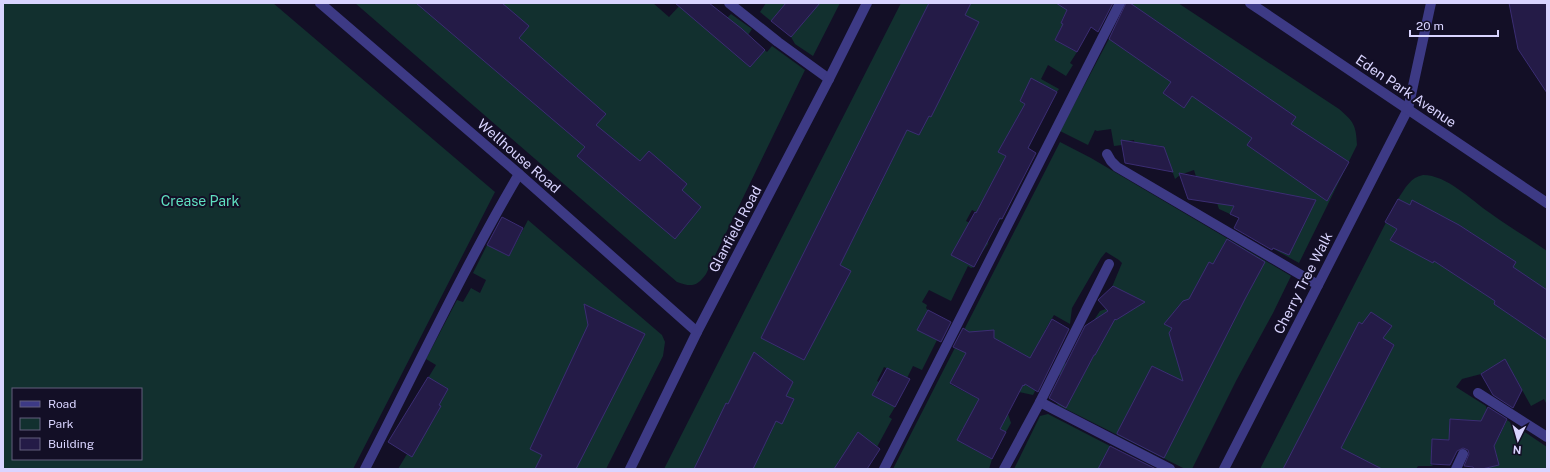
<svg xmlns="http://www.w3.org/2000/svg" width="1550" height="472" font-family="'Public Sans',sans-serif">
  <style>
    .green { fill: #12302f; fill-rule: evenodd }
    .building { fill: #241b47; stroke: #3b2d73 }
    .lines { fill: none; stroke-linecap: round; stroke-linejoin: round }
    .service { stroke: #3d3a85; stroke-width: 10 }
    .minor { stroke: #3d3a85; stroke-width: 10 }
    .tertiary { stroke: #3d3a85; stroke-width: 10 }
    .labels { text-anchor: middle; stroke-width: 4; stroke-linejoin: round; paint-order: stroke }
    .street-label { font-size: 14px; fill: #d9d4ff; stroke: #130f26 }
    .park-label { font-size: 14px; fill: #5fe0c0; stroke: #130f26 }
  </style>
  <rect width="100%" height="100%" fill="#130f26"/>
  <g class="green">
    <path d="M3,3H273L495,192L353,469H3ZM13,389H141V459H13Z"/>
    <path d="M355,3H653L669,17L682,3L727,18L731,14L752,29L748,35L767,52L772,46L805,70L706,274C697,287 691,287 677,282Z"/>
    <path d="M766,3H786L771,21L760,12Z"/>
    <path d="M802,3H840L813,56L795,44L791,37L812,12Z"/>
    <path d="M901,3H1075L1067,10L1061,22L1083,35L1061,27L1055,40L1077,52L1070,63L1073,65L1066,76L1048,65L1041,79L1059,89L1057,92L1031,79L1020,101L1045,114L1028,149L999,152L1006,156L995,177L982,208L1002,219L995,222L972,210L966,221L989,233L988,244L981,254L952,255L974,267L971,268L968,266L951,301L929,290L922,302L927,305L926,308L928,310L918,329L937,340L922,370L913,366L907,378L884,367L877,381L900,392L879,383L872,395L895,407L889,417L892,419L877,447L857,434L843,456L856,469L839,460L835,469H664Z"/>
    <path d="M1128,3H1178L1339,109C1354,122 1356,125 1357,145L1299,263L1272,248L1242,189L1230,214L1219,209L1217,203L1221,181L1208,179L1206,191L1200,190L1194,170L1180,175L1175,179L1170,165L1161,146L1148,144L1145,160L1137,159L1134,140L1122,142V145L1114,146L1111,129L1097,131L1095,130L1088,145L1060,131Z"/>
    <path d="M1060,142L1091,158L1291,276L1273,313L1236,381L1192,469H1185L1058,405L1055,401L1053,396L1054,387L1071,395L1076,383L1059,375L1065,363L1084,372L1103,341L1094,320L1100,311L1106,309L1112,287L1122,263L1119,260L1106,252L1101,258L1072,308L1070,324L1054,315L1045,330L1060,343L1033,395L1019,392L961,363L950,384L1008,414L1011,423L1006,432L983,420L976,435L963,428L957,440L992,459L989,469H893Z"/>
    <path d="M1423,175C1447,175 1471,200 1490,213C1508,226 1528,238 1547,251V405L1544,399L1531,406L1517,381L1490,368L1481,374L1462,379L1456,387L1486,406L1487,410L1474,436L1464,435L1465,420L1450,419L1449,444L1447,440H1432L1431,464L1433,466H1418L1416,469H1260L1398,199C1405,188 1411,177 1423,175Z"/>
    <path d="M528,220L662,335L665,342L663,356L606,469H398L407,454L411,406L436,365L426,359L457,300L463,302L471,288L480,293L486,280L473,273L487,245L509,256Z"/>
    <path d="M1048,414L1110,446L1099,469H1014L1040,416Z"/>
    <path d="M1507,420L1547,447V469H1482L1499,465L1494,446Z"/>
  </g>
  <g class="building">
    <path d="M416,3H502L529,26L519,38L606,114L596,125L640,161L649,151L687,184L682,190L701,207L675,239L577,156L585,147Z"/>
    <path d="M675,3H709L742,29L765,50L750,67Z"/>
    <path d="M786,3H820L791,37L771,21Z"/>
    <path d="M929,3H971L965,15L979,22L931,117L929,116L919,135L907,130L840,265L851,271L804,360L761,338Z"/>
    <path d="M1056,3H1113L1098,32L1091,27L1077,52L1055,40L1063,24L1061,23L1067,10Z"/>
    <path d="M1126,3H1130L1296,117L1291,124L1349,162L1327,201L1247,145L1252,138L1192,96L1184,108L1163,93L1171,82L1109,39Z"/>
    <path d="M1509,3H1547V93L1518,49Z"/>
    <path d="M1031,78L1057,92L1028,148L1036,153L1002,219L1000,218L974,267L951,255L975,212L976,213L1006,156L998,152L1025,104L1020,101Z"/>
    <path d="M1121,140L1164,147L1173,172L1125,163Z"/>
    <path d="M1179,173L1244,186L1316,200L1289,255L1273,248L1272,250L1234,228L1239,218L1230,214L1234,206L1188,199Z"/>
    <path d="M1398,199L1410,205L1412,200L1459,225L1516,262L1513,267L1547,290V340L1494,304L1495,301L1434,261L1433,263L1390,240L1397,229L1385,222Z"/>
    <path d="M502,217L523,228L509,256L487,245Z"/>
    <path d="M1227,239L1265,262L1245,299L1164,458L1117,434V433L1152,366L1183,381L1169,333L1172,328L1164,324L1183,301L1189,299L1209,262L1213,264Z"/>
    <path d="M1113,286L1145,302L1116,320L1115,319L1095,355H1094L1066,408L1049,398L1085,326L1108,311L1098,300Z"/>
    <path d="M584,304L645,334L576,469H535L542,455L530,449L588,325Z"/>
    <path d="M928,310L951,322L941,342L917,330Z"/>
    <path d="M1371,312L1392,326L1383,338L1394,345L1341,448L1382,469H1283L1359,322L1362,324Z"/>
    <path d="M1052,319L1069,329L1038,392L1025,384L1024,386L1023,385L1000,429L1006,432L992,459L957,440L979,399L950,383L966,353L953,347L963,328L969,332L994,330V338L1030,358Z"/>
    <path d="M754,352L793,382L786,396L794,399L782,424L776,421L753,469H694L726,403L728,404Z"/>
    <path d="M1505,359L1522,390L1513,408L1493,395L1481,374Z"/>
    <path d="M887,368L910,379L895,407L872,395Z"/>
    <path d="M428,377L448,389L439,405L441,406L412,457L388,442Z"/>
    <path d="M1488,407L1507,419L1494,446L1499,465L1482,469H1474L1473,467L1464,466L1469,454L1468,450L1463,448L1457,451L1450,465L1431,464L1432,439L1449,440L1450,419L1481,421Z"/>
    <path d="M858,432L880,449L867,469H834Z"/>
    <path d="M1110,446L1156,469H1098Z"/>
  </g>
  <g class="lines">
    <g class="service">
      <path d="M729,3L778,42L829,79"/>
      <path d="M1107,154L1111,161L1117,167L1318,285"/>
      <path d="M1109,264L1040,402L1170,469"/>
      <path d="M1478,393L1547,437"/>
      <path d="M365,469C416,370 463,269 519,174"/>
      <path d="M884,469L1120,3"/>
      <path d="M1004,469L1040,402"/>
      <path d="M1456,469L1463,454"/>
    </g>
    <g class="minor">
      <path d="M320,3L519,174L697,332"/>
      <path d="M630,469L697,332L829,79L867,3"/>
      <path d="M1224,469L1408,109L1431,3"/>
    </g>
    <path class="tertiary" d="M1250,3L1547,203"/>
  </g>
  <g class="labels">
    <g class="street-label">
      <text transform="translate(1406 91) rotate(34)" y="5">Eden Park Avenue</text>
      <text transform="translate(519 156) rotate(41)" y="5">Wellhouse Road</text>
      <text transform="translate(735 229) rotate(-62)" y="5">Glanfield Road</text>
      <text transform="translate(1303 283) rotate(-63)" y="5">Cherry Tree Walk</text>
    </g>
    <g class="park-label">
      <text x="200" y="206">Crease Park</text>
    </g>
  </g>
  <rect width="1550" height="472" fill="none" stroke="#d9d4ff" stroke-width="8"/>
  <rect x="12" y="388" width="130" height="72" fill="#130f26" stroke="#625e7d"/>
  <rect x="20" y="401" width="20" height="6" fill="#3d3a85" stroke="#625e7d"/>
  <text x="48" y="408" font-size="12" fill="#d9d4ff">Road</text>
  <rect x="20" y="418" width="20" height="12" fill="#12302f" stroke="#625e7d"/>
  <text x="48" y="428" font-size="12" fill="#d9d4ff">Park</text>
  <rect x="20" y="438" width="20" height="12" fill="#241b47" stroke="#625e7d"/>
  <text x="48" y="448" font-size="12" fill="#d9d4ff">Building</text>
  <g transform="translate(1518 440) rotate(185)" stroke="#130f26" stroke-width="3" paint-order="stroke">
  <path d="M0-3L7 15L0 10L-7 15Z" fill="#d9d4ff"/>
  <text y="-6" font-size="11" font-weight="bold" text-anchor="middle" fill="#d9d4ff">N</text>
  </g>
  <path d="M1410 30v6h88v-6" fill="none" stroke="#d9d4ff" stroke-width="2"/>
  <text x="1416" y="30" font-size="12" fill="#d9d4ff" stroke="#130f26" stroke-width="3" paint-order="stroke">20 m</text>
</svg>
